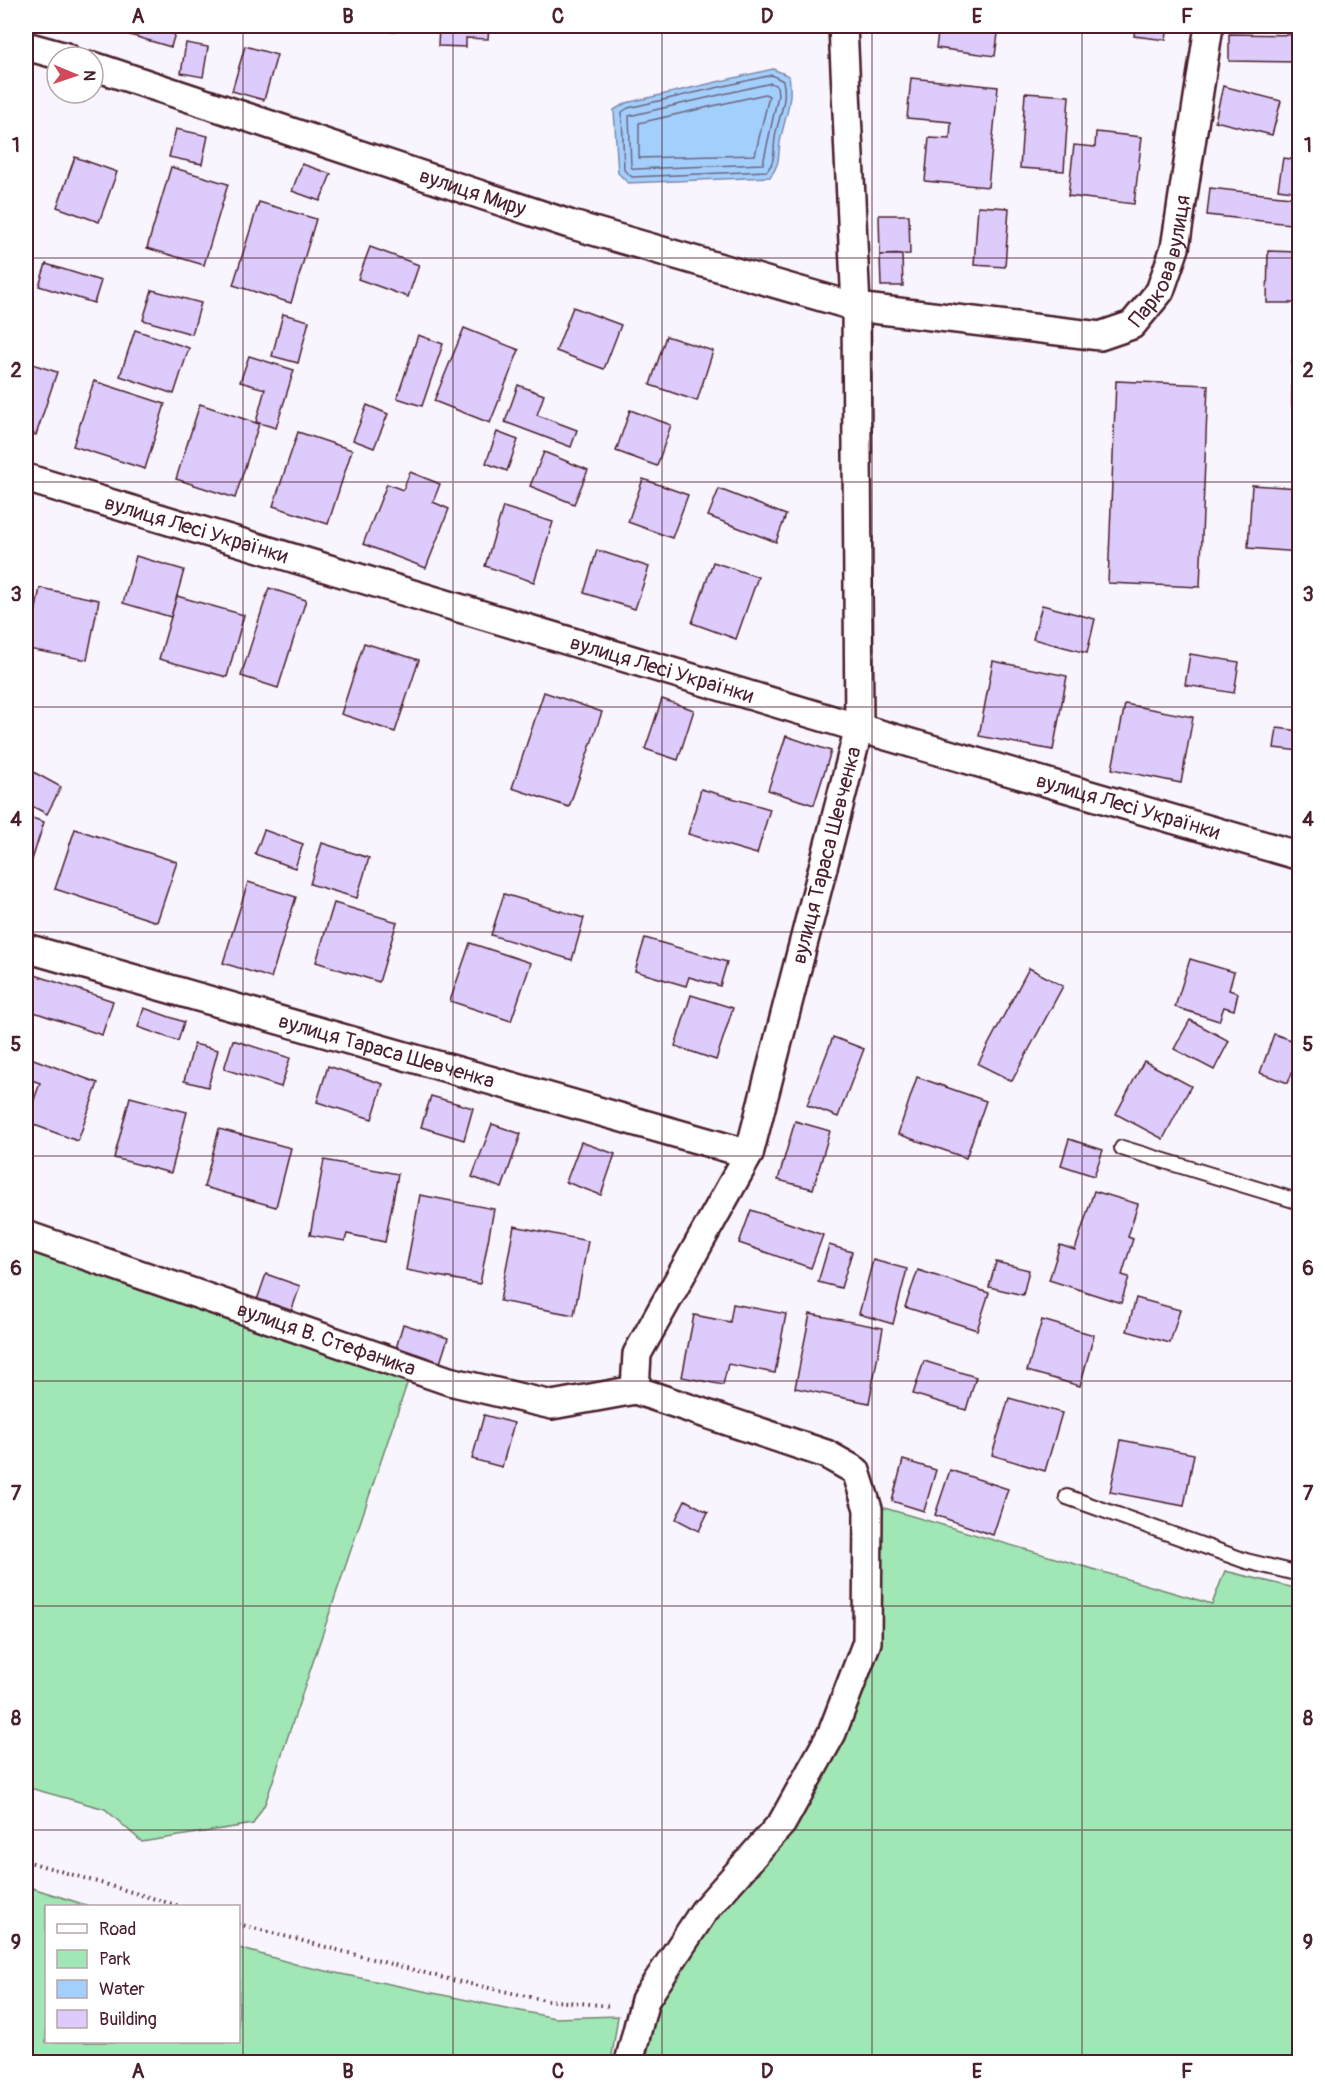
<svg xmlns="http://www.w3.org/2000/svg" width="1325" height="2088" font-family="Pangolin,sans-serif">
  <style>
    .green { fill: #a0e7b5; stroke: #758370; stroke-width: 1.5 }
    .water { fill: #a3cffd; stroke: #7f89a9; stroke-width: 1.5 }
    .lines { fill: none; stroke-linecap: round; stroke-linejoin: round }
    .shore { stroke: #6e657f; stroke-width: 1.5 }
    .building { fill: #ddcbfc; stroke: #4a1f2b; stroke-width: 1.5 }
    .lane-casing { stroke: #4a1f2b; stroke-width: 18 }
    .street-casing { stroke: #4a1f2b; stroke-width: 32 }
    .path { stroke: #4a1f2b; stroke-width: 4; stroke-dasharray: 1.5 4.5; stroke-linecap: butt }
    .lane { stroke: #fff; stroke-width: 14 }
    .street { stroke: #fff; stroke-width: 27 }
    .grid { fill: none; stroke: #4a1f2b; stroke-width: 1.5; stroke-opacity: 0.55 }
    .labels { text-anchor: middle; stroke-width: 6; stroke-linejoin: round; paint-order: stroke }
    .street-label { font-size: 21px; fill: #4a1f2b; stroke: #fff }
    .neatline { fill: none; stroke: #4a1f2b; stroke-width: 2 }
    .grid-label { font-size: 20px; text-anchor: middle; font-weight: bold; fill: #4a1f2b }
  </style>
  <rect width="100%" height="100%" fill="#f8f5fe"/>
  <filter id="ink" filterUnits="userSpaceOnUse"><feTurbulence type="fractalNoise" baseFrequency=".0167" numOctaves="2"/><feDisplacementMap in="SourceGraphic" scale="12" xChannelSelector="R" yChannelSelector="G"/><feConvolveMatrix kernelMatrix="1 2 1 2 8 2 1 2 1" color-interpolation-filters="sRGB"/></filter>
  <g filter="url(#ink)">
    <g class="green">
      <path d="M26,1251L408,1381L265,1804L253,1824L142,1842L105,1809L26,1787Z"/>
      <path d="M881,1507L1212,1604L1225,1571L1299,1589V2062H642L655,2005L682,1958L783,1843L840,1747Z"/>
      <path d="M26,1886L89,1906H46V2042H238L239,1948L302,1966L555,2018L618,2016L611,2062H26Z"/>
    </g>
    <path class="water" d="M773,69L789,76C793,100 786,114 781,137C777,154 782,162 770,177L628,183L618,173L614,110L626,103Z"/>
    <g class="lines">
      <g class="shore">
        <path d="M772,75L783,81C788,102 778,117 775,138C773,150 776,161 767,171L632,177L624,170L622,112L628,108Z"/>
        <path d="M771,83L777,86L778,95L763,164L635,169L631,167L629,116Z"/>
        <path d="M765,94L769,96L755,155L639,158V123Z"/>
      </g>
    </g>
    <g class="building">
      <path d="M107,26H177L171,47L106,28Z"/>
      <path d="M344,26H396L395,32Z"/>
      <path d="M439,26H489L488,39L466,38V47L438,46Z"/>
      <path d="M939,26H999L995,56L936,48Z"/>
      <path d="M1135,26H1168L1166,40L1134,36Z"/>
      <path d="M1229,34L1300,35V62L1229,61Z"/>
      <path d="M186,43L208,47L203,77L181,73Z"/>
      <path d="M245,46L277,55L264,100L232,91Z"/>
      <path d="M911,78L998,87L988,187L925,181L929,138L950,139L951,122L907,118Z"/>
      <path d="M1223,86L1281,101L1272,135L1215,121Z"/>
      <path d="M1025,93L1069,96L1064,171L1020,168Z"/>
      <path d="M176,129L208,136L202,164L169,157Z"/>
      <path d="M1096,132L1142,137L1134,204L1068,196L1074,145L1095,147Z"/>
      <path d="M75,157L117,172L99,222L57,207Z"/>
      <path d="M1283,158L1300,160V192L1278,189Z"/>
      <path d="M302,164L331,174L320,201L292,191Z"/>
      <path d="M171,167L228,184L204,265L147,248Z"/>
      <path d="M1210,188L1300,198V225L1207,215Z"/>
      <path d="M259,202L316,219L291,303L233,285Z"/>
      <path d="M978,206L1009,208L1005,267L974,265Z"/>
      <path d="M879,215H909L910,254L880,255Z"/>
      <path d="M370,247L419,265L408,297L358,279Z"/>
      <path d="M1268,251L1299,252L1298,303H1267Z"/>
      <path d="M880,255H902L903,286H881Z"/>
      <path d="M46,264L101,281L94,303L39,286Z"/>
      <path d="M152,290L201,303L192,334L143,320Z"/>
      <path d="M573,307L621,325L604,369L556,351Z"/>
      <path d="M283,314L309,321L298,363L272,356Z"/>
      <path d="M464,328L519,350L490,423L434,401Z"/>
      <path d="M135,330L189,348L174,394L120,376Z"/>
      <path d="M418,335L443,344L422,406L397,398Z"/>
      <path d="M666,336L713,351L697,401L650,385Z"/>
      <path d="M249,356L294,370L276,428L256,422L265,389L240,382Z"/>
      <rect x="1292" y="360" width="8" height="46"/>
      <path d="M26,362L57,372L36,435L26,431Z"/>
      <path d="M94,381L165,404L145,469L73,446Z"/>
      <path d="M1116,381L1208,385L1200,587L1108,583Z"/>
      <path d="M518,385L544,395L537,415L577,430L571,447L505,422Z"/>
      <path d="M200,404L259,424L235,498L176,479Z"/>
      <path d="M367,405L388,414L374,448L353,440Z"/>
      <path d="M630,410L671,425L657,466L616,451Z"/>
      <path d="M298,432L352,450L328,524L273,506Z"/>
      <path d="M497,432L518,440L507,471L486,463Z"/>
      <path d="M544,452L588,470L574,504L530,486Z"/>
      <path d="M410,472L440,484L433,502L449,509L426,568L363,544L387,484L403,490Z"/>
      <path d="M643,479L688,495L672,538L628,522Z"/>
      <path d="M1252,485L1300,488V552L1248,548Z"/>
      <path d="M719,489L786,515L776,542L708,516Z"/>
      <path d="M503,507L553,522L534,582L485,566Z"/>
      <path d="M597,550L649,567L635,609L584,593Z"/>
      <path d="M136,556L184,570L171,617L123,603Z"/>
      <path d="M713,562L758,577L736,639L692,623Z"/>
      <path d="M40,588L99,600L87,660L28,649Z"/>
      <path d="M269,588L306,600L278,688L241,676Z"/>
      <path d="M177,596L244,615L227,677L159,659Z"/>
      <path d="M1042,605L1095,619L1087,653L1033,639Z"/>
      <path d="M364,643L419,660L395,732L341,714Z"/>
      <path d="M1190,654L1239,662L1234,693L1185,685Z"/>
      <path d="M993,661L1067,676L1053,750L979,736Z"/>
      <path d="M544,692L602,712L569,807L512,788Z"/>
      <path d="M662,699L694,710L678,760L645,749Z"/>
      <path d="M1125,704L1193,717L1181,783L1112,769Z"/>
      <path d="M1277,728L1300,731V751L1274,748Z"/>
      <path d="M786,736L831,751L814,805L768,790Z"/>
      <path d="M26,768L61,787L47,814L26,803Z"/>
      <path d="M701,789L770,809L757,854L688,834Z"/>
      <path d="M26,816L44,822L27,876H26Z"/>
      <path d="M75,829L177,862L157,922L55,889Z"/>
      <path d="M264,830L303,844L295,868L255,854Z"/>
      <path d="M322,843L369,858L357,898L310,884Z"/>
      <path d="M248,882L296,897L271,978L223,963Z"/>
      <path d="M504,894L584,918L572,960L491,935Z"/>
      <path d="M334,903L397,922L379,982L316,962Z"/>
      <path d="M645,938L727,962L720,986L689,977L686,986L635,971Z"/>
      <path d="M470,943L531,963L511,1021L450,1001Z"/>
      <path d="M1190,959L1234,972L1229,990L1238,993L1234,1010L1224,1007L1219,1021L1175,1007Z"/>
      <path d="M1029,968L1063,986L1012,1081L978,1064Z"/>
      <path d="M26,972L113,1001L102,1035L31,1011L26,1024Z"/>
      <path d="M691,995L733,1008L716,1060L675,1046Z"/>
      <path d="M144,1008L184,1022L178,1041L138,1027Z"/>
      <path d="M1190,1020L1229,1041L1214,1070L1174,1049Z"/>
      <path d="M1274,1034L1300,1043V1052L1288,1083L1260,1073Z"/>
      <path d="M833,1037L864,1049L838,1117L807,1105Z"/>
      <path d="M233,1040L290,1058L281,1087L224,1069Z"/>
      <path d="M194,1044L218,1050L208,1087L184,1081Z"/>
      <path d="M28,1057L98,1083L78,1141L26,1122L40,1083L26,1078Z"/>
      <path d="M1144,1061L1191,1086L1163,1139L1116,1114Z"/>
      <path d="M328,1066L383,1084L372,1119L317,1102Z"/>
      <path d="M917,1077L986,1101L966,1158L898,1134Z"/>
      <path d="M431,1096L473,1108L464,1140L421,1127Z"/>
      <path d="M130,1097L187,1112L171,1173L114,1158Z"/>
      <path d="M795,1121L830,1131L813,1189L778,1180Z"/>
      <path d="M492,1124L521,1134L502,1188L472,1177Z"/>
      <path d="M219,1129L291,1148L276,1207L204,1187Z"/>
      <path d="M1069,1139L1103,1150L1094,1176L1061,1165Z"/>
      <path d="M581,1142L615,1154L601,1195L566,1182Z"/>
      <path d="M324,1160L398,1174L385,1242L347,1234L345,1241L310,1235Z"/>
      <path d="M1094,1191L1138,1204L1128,1237L1133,1239L1122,1275L1129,1277L1121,1303L1049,1280L1060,1245L1075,1250Z"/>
      <path d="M420,1195L494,1209L480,1284L406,1270Z"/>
      <path d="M751,1210L823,1235L811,1268L739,1243Z"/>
      <path d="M514,1226L588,1241L574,1315L500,1301Z"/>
      <path d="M829,1245L852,1252L841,1288L818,1282Z"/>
      <path d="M873,1260L907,1269L893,1324L859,1314Z"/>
      <path d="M996,1262L1029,1270L1023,1295L989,1287Z"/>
      <path d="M918,1270L989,1293L977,1330L905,1307Z"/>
      <path d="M266,1274L300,1286L290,1315L256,1303Z"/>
      <path d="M1136,1298L1180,1310L1170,1343L1127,1331Z"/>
      <path d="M733,1304L786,1314L775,1373L728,1364L723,1385L682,1377L694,1315L730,1322Z"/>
      <path d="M810,1314L883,1328L869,1403L795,1388Z"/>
      <path d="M1042,1320L1094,1335L1080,1386L1027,1371Z"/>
      <path d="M403,1324L448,1338L439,1366L395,1352Z"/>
      <path d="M924,1361L976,1377L966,1410L913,1394Z"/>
      <path d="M1009,1398L1062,1413L1045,1471L992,1455Z"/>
      <path d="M484,1415L514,1423L502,1467L472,1459Z"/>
      <path d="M1121,1440L1194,1454L1184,1506L1110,1492Z"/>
      <path d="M903,1460L936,1470L924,1511L892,1501Z"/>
      <path d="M950,1470L1008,1489L993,1535L935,1515Z"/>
      <path d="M685,1500L708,1512L699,1531L676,1519Z"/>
    </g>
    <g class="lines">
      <g class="lane-casing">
        <g id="lane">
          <path d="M1122,1148L1300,1202"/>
          <path d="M1067,1497L1246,1561L1300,1574"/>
        </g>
      </g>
      <g class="street-casing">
        <g id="street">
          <path d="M26,46L66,57"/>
          <path id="s1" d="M93,66L569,224L856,307L1100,336L1132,325L1160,291L1175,248L1209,26"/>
          <path id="s2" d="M26,478L859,728L1300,856"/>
          <path id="s3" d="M26,948L749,1154"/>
          <path id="s4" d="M26,1235L449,1381L552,1405L635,1390L826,1454L856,1471L868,1509L867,1642L832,1733L782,1823L704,1911L645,2000L629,2062"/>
          <path id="s5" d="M635,1390L637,1354L749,1154L859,728L856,307L843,26"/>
        </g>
      </g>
      <g class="path">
        <path d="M26,1861L179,1906"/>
        <path d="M238,1924L456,1981L545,2000L612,2006"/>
      </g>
      <use href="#lane" class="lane"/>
      <use href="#street" class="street"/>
    </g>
  </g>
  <path class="grid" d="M243,26V2062M453,26V2062M662,26V2062M872,26V2062M1082,26V2062M26,258H1300M26,482H1300M26,707H1300M26,932H1300M26,1156H1300M26,1381H1300M26,1606H1300M26,1830H1300"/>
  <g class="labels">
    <g class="street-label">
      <text dy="7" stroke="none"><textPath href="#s1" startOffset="400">вулиця Миру</textPath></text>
      <text dy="7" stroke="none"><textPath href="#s1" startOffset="1152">Паркова вулиця</textPath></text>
      <text dy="7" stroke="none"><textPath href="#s2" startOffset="178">вулиця Лесі Українки</textPath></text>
      <text dy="7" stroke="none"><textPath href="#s2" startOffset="664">вулиця Лесі Українки</textPath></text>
      <text dy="7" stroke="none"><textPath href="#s2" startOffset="1150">вулиця Лесі Українки</textPath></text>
      <text dy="7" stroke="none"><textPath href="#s5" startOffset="574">вулиця Тараса Шевченка</textPath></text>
      <text dy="7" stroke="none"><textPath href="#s3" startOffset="375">вулиця Тараса Шевченка</textPath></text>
      <text dy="7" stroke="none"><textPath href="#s4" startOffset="318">вулиця В. Стефаника</textPath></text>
    </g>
  </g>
  <rect width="1325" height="2088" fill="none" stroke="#fff" stroke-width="66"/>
  <rect x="45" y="1905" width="195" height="138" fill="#ffffff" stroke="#b7a5aa" stroke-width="1.5"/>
  <rect x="57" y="1924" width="30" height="9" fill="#ffffff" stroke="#b7a5aa" stroke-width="1.5"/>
  <text x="99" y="1935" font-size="18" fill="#4a1f2b">Road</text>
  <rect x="57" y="1950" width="30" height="18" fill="#a0e7b5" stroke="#b7a5aa" stroke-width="1.5"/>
  <text x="99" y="1965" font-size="18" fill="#4a1f2b">Park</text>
  <rect x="57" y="1980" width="30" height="18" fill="#a3cffd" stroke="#b7a5aa" stroke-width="1.5"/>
  <text x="99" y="1995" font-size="18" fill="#4a1f2b">Water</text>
  <rect x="57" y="2010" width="30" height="18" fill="#ddcbfc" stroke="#b7a5aa" stroke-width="1.5"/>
  <text x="99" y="2025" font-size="18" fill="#4a1f2b">Building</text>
  <g transform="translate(75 75) rotate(92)"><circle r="28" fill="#ffffff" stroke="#b7a5aa" stroke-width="1.5"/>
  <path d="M0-4.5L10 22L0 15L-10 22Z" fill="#d1495b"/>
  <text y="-9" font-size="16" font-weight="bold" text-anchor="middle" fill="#4a1f2b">N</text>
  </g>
  <rect x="33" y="33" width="1259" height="2022" class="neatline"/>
  <g class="grid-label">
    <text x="138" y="23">A</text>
    <text x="348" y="23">B</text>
    <text x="558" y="23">C</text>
    <text x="767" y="23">D</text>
    <text x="977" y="23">E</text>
    <text x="1187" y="23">F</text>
    <text x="16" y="152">1</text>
    <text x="1308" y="152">1</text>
    <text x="16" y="377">2</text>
    <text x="1308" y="377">2</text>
    <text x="16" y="601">3</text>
    <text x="1308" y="601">3</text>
    <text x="16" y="826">4</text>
    <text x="1308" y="826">4</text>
    <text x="16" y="1051">5</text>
    <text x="1308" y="1051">5</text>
    <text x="16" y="1275">6</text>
    <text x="1308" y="1275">6</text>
    <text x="16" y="1500">7</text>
    <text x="1308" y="1500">7</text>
    <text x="16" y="1725">8</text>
    <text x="1308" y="1725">8</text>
    <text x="16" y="1949">9</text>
    <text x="1308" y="1949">9</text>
    <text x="138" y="2078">A</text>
    <text x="348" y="2078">B</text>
    <text x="558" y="2078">C</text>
    <text x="767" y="2078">D</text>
    <text x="977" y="2078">E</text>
    <text x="1187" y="2078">F</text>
  </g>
</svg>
